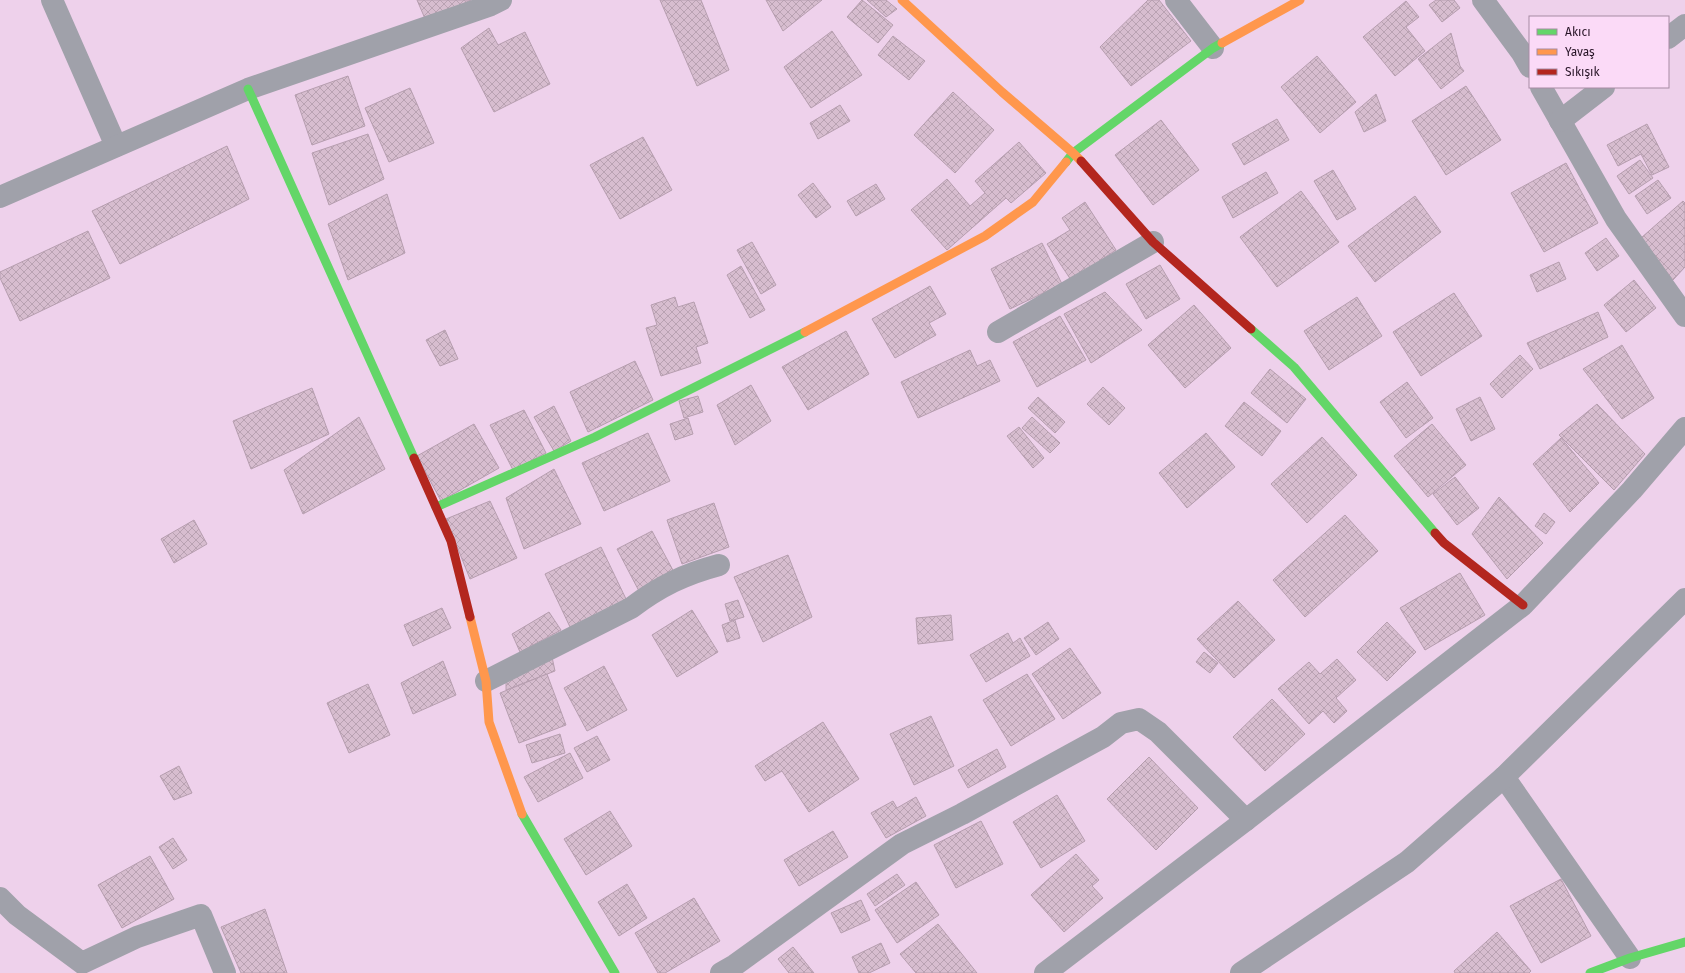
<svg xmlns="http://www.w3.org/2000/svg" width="1685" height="973" font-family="'Fira Sans',sans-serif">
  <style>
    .building { fill: url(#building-cross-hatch); stroke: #b69eaf }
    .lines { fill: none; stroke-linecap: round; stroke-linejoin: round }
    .street { stroke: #a0a1aa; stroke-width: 22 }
    .fast { stroke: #63d668; stroke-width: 9 }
    .slow { stroke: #ff974d; stroke-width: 9 }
    .jam { stroke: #b3261e; stroke-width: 9 }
  </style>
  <defs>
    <pattern id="building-cross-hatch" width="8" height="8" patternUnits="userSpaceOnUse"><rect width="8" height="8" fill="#d7bdcf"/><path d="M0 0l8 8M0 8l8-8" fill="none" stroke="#b9a2b2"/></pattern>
  </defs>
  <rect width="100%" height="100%" fill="#eed1eb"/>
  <g class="building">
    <path d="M417,0H471L426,21Z"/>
    <path d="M660,0H701L729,70L697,86Z"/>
    <path d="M766,0H822L783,31Z"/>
    <path d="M862,0L893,25L878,43L847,17Z"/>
    <path d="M867,0H886L897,9L886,17Z"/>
    <path d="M1148,0H1159L1191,41L1131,86L1100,47Z"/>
    <path d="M1436,0H1454L1460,8L1442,22L1429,5Z"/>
    <path d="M1406,1L1419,17L1406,27L1425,51L1395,76L1363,37Z"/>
    <path d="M489,28L498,45L525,32L550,84L494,112L461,48Z"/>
    <path d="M832,31L862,75L811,108L784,67Z"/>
    <path d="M1451,33L1460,66L1464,71L1441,89L1418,59Z"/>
    <path d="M893,36L925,61L909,80L878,55Z"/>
    <path d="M1317,56L1356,102L1320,133L1281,87Z"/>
    <path d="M348,76L365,126L312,145L295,95Z"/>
    <path d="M1466,86L1501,140L1446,175L1412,121Z"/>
    <path d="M410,88L434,143L389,162L365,108Z"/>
    <path d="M953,92L994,130L955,173L914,135Z"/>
    <path d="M1376,94L1386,121L1364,132L1355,112Z"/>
    <path d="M840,105L850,121L818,139L810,123Z"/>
    <path d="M1277,119L1289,140L1244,165L1232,144Z"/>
    <path d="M1161,120L1199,170L1153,205L1115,155Z"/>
    <path d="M1647,124L1669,167L1652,175L1641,154L1618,166L1607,145Z"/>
    <path d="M368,134L384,179L329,205L312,153Z"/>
    <path d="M643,137L672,190L620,219L590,165Z"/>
    <path d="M1019,142L1046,173L1011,203L1006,198L947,250L911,210L947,179L970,206L985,193L975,181Z"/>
    <path d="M227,146L249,199L120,264L92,211Z"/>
    <path d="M1640,160L1653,178L1629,194L1617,176Z"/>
    <path d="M1566,163L1598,223L1544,252L1511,193Z"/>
    <path d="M1333,170L1356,209L1337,220L1314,181Z"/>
    <path d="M1266,172L1278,193L1233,218L1222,197Z"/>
    <path d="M1658,180L1671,198L1647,214L1635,196Z"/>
    <path d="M813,183L831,207L816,218L798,195Z"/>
    <path d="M876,184L885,199L856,216L847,201Z"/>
    <path d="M1301,191L1339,242L1277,287L1240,237Z"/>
    <path d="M387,194L405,253L348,280L328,224Z"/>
    <path d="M1415,196L1441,232L1375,282L1348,246Z"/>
    <path d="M1683,201L1685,203V267L1673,280L1641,238Z"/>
    <path d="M1085,202L1116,250L1071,280L1047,244L1070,230L1062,218Z"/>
    <path d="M88,231L110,278L20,321L0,278V272Z"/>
    <path d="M1606,238L1619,256L1597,271L1585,253Z"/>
    <path d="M752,242L776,285L761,294L737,250Z"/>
    <path d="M1042,243L1062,284L1010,309L991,269Z"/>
    <path d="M1559,262L1566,279L1537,292L1530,275Z"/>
    <path d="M1160,265L1180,299L1146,319L1126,284Z"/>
    <path d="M741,266L765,310L750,318L727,275Z"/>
    <path d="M1634,280L1656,308L1626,332L1604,305Z"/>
    <path d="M930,286L946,314L929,323L936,335L895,358L872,319Z"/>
    <path d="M1105,292L1142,330L1091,363L1064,314Z"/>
    <path d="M1454,293L1482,336L1421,376L1393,332Z"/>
    <path d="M675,297L678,307L694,302L708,343L696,347L701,363L661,376L646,328L657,325L651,305Z"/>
    <path d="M1357,297L1382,336L1329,370L1304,331Z"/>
    <path d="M1194,305L1231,348L1185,388L1148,345Z"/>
    <path d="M1598,312L1608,337L1540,369L1527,343Z"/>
    <path d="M1060,316L1086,360L1037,387L1013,342Z"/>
    <path d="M445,330L458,359L440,366L426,340Z"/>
    <path d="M846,331L869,374L808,410L782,367Z"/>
    <path d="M1622,345L1654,398L1622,419L1583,369Z"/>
    <path d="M970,350L977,366L990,360L1000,381L918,418L901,382Z"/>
    <path d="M1520,355L1533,369L1502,398L1490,384Z"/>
    <path d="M635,361L653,400L588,432L570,392Z"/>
    <path d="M1270,369L1306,399L1287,423L1251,393Z"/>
    <path d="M1407,382L1433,418L1406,438L1380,402Z"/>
    <path d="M751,385L771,421L735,445L717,405Z"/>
    <path d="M1103,387L1125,408L1109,425L1087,404Z"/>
    <path d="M312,388L329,434L251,469L233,421Z"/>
    <path d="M698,396L703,412L684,418L679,401Z"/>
    <path d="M1038,397L1065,422L1055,433L1028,408Z"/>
    <path d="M1480,397L1495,429L1471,441L1456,409Z"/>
    <path d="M1244,402L1281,431L1262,456L1225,426Z"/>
    <path d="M1597,404L1645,454L1614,490L1559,435Z"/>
    <path d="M554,406L571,441L554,451L534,417Z"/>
    <path d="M524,410L546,453L513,470L490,425Z"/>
    <path d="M359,417L385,469L303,514L284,470Z"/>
    <path d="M1032,417L1060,443L1050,453L1022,428Z"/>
    <path d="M688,418L693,434L675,440L670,424Z"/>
    <path d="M474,424L499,468L441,501L417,456Z"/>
    <path d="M1432,424L1466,465L1428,497L1394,456Z"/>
    <path d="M1019,427L1044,458L1033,468L1007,436Z"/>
    <path d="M648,433L670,481L604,511L582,463Z"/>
    <path d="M1206,433L1235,467L1187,508L1159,473Z"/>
    <path d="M1322,437L1357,475L1307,523L1271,484Z"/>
    <path d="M1561,438L1599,483L1570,512L1533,464Z"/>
    <path d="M554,469L581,524L524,549L506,498Z"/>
    <path d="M1455,477L1479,508L1457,525L1433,494Z"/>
    <path d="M1499,497L1543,543L1507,579L1472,534Z"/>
    <path d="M490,501L517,558L470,579L446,519Z"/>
    <path d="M714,503L729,547L682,564L667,520Z"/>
    <path d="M1544,513L1555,522L1546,534L1535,526Z"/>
    <path d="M1345,515L1378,551L1305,617L1273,580Z"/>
    <path d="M194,520L207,544L174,563L161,539Z"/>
    <path d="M652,531L675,574L640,593L617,549Z"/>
    <path d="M601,547L627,601L570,627L545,574Z"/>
    <path d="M788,555L812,617L763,642L734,577Z"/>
    <path d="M1460,573L1485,615L1425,650L1400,608Z"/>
    <path d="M738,600L744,617L730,621L725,604Z"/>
    <path d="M1238,601L1275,640L1234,678L1197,639Z"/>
    <path d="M442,608L451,628L413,646L404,625Z"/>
    <path d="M692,610L718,652L677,677L652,635Z"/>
    <path d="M549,612L561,630L520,652L512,634Z"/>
    <path d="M951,615L953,640L918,644L916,618Z"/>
    <path d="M735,620L740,638L727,642L722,625Z"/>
    <path d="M1048,622L1059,639L1036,655L1024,638Z"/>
    <path d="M1387,622L1416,652L1387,681L1357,652Z"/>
    <path d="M1008,633L1013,643L1020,638L1030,656L986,682L970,655Z"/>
    <path d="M1070,648L1101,693L1063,719L1032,674Z"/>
    <path d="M1204,652L1218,663L1210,673L1196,662Z"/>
    <path d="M552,657L555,671L506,690V675Z"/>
    <path d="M1337,659L1356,680L1336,698L1347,711L1334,723L1323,711L1309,724L1278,689L1309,662L1320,674Z"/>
    <path d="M443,661L456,695L413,714L401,683Z"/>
    <path d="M604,666L627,710L587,731L564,688Z"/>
    <path d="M547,674L566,725L519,743L500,693Z"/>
    <path d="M1027,674L1055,719L1011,746L983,700Z"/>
    <path d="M368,684L390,735L349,753L327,703Z"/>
    <path d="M1272,699L1305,734L1265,771L1233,737Z"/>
    <path d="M931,716L954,766L914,785L890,734Z"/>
    <path d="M823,722L859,779L809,812L782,771L765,781L755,766Z"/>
    <path d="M560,734L565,753L532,763L526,745Z"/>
    <path d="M597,736L610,760L587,772L574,748Z"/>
    <path d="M997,749L1006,767L968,788L958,770Z"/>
    <path d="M570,753L583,778L538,802L524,777Z"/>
    <path d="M1149,757L1198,808L1156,850L1107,799Z"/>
    <path d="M179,766L192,793L174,800L160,776Z"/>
    <path d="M1057,795L1085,841L1041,868L1013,822Z"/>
    <path d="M916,797L926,816L886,838L871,813L893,801L897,808Z"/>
    <path d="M610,811L632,846L586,875L564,839Z"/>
    <path d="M981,821L1003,864L956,888L934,845Z"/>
    <path d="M833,831L848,857L799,886L784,860Z"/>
    <path d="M173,838L187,860L173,869L159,847Z"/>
    <path d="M1076,854L1099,880L1092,886L1103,898L1064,932L1031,895Z"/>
    <path d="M150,856L174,899L122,928L98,885Z"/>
    <path d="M897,874L905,885L875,906L867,894Z"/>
    <path d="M1561,879L1591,936L1541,963L1510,906Z"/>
    <path d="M916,882L939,915L897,943L875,910Z"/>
    <path d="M627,884L647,918L619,936L598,902Z"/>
    <path d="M694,898L720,941L665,973H658L635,933Z"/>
    <path d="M861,900L870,920L841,933L831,913Z"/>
    <path d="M265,909L287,973H241L221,927Z"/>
    <path d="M938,924L977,973H916L900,954Z"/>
    <path d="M1497,932L1531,971L1529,973H1455L1454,971Z"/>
    <path d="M881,943L890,963L869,973H859L852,957Z"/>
    <path d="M793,947L814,973H789L778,959Z"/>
  </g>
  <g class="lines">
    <g class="street">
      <path d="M52,0L116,146"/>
      <path d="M1176,0L1213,48"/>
      <path d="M1483,0L1522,53L1530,67"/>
      <path d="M1668,38L1685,25"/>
      <path d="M1541,87L1616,219L1685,316"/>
      <path d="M1560,121L1604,87"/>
      <path d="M0,197L248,89L491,5L501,0"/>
      <path d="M998,332L1153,242"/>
      <path d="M486,681L631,608C660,586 685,574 719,565"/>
      <path d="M1504,777L1630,958"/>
      <path d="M0,898L17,915L82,963L137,937L201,915L225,973"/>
      <path d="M721,973L735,965L902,844L962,814L1103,737L1121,723L1139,719L1158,732L1246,820"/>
      <path d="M1045,973L1246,820L1523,605L1632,490L1685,428"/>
      <path d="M1241,973L1407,862L1504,777L1685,599"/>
    </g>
    <g class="fast">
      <path d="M248,89L414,458"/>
      <path d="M1066,162L1073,153L1213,48L1222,43"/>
      <path d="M1251,329L1294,367L1435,533"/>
      <path d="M436,507L595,437L805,332"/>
      <path d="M522,814L615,973"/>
      <path d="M1590,973L1630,958L1685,942"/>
    </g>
    <g class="slow">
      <path d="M902,0L1002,92L1073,153L1081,161"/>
      <path d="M1222,43L1300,0"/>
      <path d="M805,332L985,236L1033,202L1066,162"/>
      <path d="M470,617L486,681L489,722L522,814"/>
    </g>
    <g class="jam">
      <path d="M1081,161L1153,242L1251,329"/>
      <path d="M414,458L451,541L470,617"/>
      <path d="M1435,533L1444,543L1523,605"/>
    </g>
  </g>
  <rect x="1529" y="16" width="140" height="72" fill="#fbdaf7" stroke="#a68ba3"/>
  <rect x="1537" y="29" width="20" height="6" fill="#63d668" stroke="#a68ba3"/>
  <text x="1565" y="36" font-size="12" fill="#271426">Akıcı</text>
  <rect x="1537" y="49" width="20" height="6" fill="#ff974d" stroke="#a68ba3"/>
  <text x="1565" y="56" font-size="12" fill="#271426">Yavaş</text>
  <rect x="1537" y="69" width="20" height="6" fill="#b3261e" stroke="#a68ba3"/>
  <text x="1565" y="76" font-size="12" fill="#271426">Sıkışık</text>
</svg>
